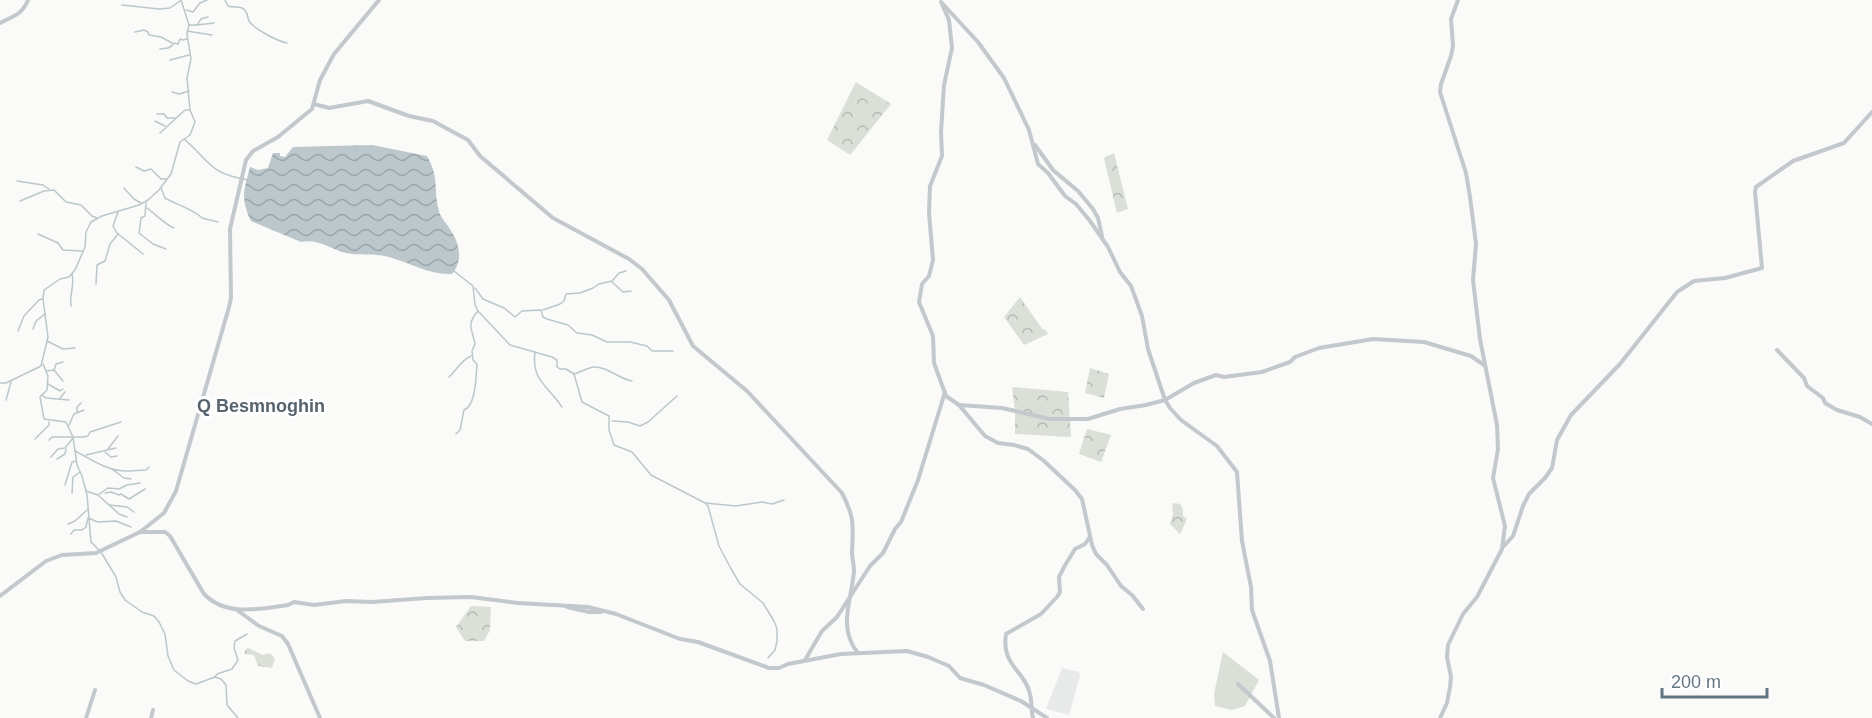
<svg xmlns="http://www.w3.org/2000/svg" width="1872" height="718" font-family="Helvetica,sans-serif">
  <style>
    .built { fill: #e8e9e9 }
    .grass { fill: url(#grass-tufts) }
    .forest { fill: url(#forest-crowns) }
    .pitch { fill: #dadfd7 }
    .water { fill: url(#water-waves) }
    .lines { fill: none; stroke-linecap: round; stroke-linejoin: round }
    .stream { stroke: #bbc7cb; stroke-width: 1.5 }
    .minor { stroke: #c3c8cc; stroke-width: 4 }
    .labels { text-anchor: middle; stroke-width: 6; stroke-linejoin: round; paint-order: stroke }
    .quarter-label { font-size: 18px; font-weight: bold; fill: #57646e; stroke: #fff }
  </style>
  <defs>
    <pattern id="grass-tufts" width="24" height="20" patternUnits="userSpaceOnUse" patternTransform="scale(1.5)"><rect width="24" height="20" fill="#dadfd7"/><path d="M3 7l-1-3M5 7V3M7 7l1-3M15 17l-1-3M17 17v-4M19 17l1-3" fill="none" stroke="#b4b9b4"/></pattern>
    <pattern id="forest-crowns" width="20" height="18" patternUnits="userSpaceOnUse" patternTransform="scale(1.5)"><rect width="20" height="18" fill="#dadfd7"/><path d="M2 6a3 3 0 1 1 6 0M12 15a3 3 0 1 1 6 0" fill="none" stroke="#b4b9b4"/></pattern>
    <pattern id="water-waves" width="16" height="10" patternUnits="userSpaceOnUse" patternTransform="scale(1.5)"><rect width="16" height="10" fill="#bbc7cb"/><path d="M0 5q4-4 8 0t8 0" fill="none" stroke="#9ca6aa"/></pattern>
  </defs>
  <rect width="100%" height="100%" fill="#fafaf8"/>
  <path class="built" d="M1062,668L1079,672L1080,675L1069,715L1046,709Z"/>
  <path class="grass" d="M248,648L263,655L270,653L275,659L272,668L258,666L254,655L245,654V650Z"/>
  <g class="forest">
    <path d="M856,82L891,104L850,155L827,140Z"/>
    <path d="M1114,153L1128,209L1117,213L1104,158Z"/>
    <path d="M1020,297L1043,330L1045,329L1048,334L1024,345L1004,317Z"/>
    <path d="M1090,368L1109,374L1104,398L1085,393Z"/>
    <path d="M1012,387L1068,392L1071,437L1015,434V411Z"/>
    <path d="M1087,429L1111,435L1101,462L1079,454Z"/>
    <path d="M1174,503L1180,504L1183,509V516L1187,519L1180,534L1170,524L1173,514L1172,505Z"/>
    <path d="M471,606L491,607L490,630L484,641H465L456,627Z"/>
  </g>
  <path class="pitch" d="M1223,652L1259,680L1245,706L1232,710L1215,706L1214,694Z"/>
  <path class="water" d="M372,145L427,156C440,179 433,189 439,211C440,218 448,224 451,231C460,244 463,262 452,274C429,275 411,263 389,257C375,253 360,256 346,253C330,249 318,238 301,242L251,221C240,198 244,190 250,167L258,170L268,168L273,153H280V156L285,157L293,147Z"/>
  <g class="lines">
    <g class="stream">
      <path d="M225,0L228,6C233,8 238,6 242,8C248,11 247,16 249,21C254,29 277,41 287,43"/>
      <path d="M122,5L159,9L170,8L180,1"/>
      <path d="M186,10L193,12L200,3L207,0"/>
      <path d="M189,25H197L201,19L208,17"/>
      <path d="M197,25L214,23"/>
      <path d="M187,31L212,35"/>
      <path d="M135,32L144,30L148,32L149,35L161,37L172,43L178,44L180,39L183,40L187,39"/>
      <path d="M160,49L168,48L173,45"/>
      <path d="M170,60L189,55"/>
      <path d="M172,92L179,94L189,91"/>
      <path d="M157,114H164L167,118H175"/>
      <path d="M155,121L165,126"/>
      <path d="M160,133L185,110H190"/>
      <path d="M184,139C211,162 208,173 248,180"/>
      <path d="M136,167L144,171L151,169L161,179H166"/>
      <path d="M17,181L43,185L49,189"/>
      <path d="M124,188L134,199L141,203"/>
      <path d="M161,188L165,198C175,204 195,210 202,218L218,222"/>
      <path d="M20,201L44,191L54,190L66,202L81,205L92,216L97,218"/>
      <path d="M146,203L145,216L141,218L139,233L153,244L166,249"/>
      <path d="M147,208C154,213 167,226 174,228"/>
      <path d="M118,212L113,226L117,233L143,254"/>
      <path d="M38,234L58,243L63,250L82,251"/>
      <path d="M454,271L473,286L475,305L478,311L510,345L552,357L557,360V367L560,369H566L574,374L582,402L609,416V430L614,445L632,452L651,475L705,503L708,506L719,546L730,567L740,584L763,603L774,621L777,629V641L775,650L768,658"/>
      <path d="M612,282L623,292L631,291"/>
      <path d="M96,284L97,265L105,261L110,244L118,234"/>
      <path d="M475,288L483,299L504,308L515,317L522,311L541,310L543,317L547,319L568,325L577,333L592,335L607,342H630L647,346L652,351H673"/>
      <path d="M71,306C69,295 75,285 72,274"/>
      <path d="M543,310L560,304L564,301L566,294L580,293L593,288L599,284L612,281L619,273L626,271"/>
      <path d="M33,329L36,321L45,314"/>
      <path d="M18,331L24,316L39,300L42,299"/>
      <path d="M47,341L63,349L75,348"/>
      <path d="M535,352C531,380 548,386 562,407"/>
      <path d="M43,364L48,376L47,390L40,397L44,419L66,422L73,437L77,465L82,476L87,495L91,542L101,552L116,577L120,592L125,600L142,612L154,616L159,622L165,634L168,656L174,670L188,681L196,684L215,677L221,679L226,685L227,705L238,718"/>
      <path d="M54,370L56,364L63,362"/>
      <path d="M46,371L54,370L63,381"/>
      <path d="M574,374C581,372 587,368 593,367C607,366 619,379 632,381"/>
      <path d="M449,377C458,369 460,361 471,356"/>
      <path d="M0,383H6L41,366L48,337L43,299L44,290L60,279L69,277L75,270L85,247L86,232L91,222L102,216L139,205L148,200L159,190L171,174L180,142L190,135L195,122L190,110L187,78L191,59L187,34L189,25L181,0"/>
      <path d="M48,384L60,391L63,389"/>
      <path d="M42,395L46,398L69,400"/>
      <path d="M60,398L65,392"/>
      <path d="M6,400L11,382"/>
      <path d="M77,412V407L81,403"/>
      <path d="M612,421L628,422L640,426L648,422L677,396"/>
      <path d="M69,425L74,414L84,410"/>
      <path d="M456,434L460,430L464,410C476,406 476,376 477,364L473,360L472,351L475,344C472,328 466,325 478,311"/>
      <path d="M35,439L49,425V422"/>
      <path d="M49,440L52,437H83L88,436L90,432L121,422"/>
      <path d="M108,449L118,436"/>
      <path d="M75,451C91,459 107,471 126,471C133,471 139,470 146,470L149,467"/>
      <path d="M105,452L111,457L117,456"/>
      <path d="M86,455L116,448"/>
      <path d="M51,457L58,449L65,448L73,438"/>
      <path d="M57,459L65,454L66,449"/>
      <path d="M112,469L124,478L131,479"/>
      <path d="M65,485L72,462L76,461"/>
      <path d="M86,491L98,495L108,488L119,489L127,485L140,483"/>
      <path d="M72,493L73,477L80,472"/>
      <path d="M105,493L111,492L119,495L121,494L129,499L145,489"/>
      <path d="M99,496L109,505L127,507L134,512"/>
      <path d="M705,503L736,506L762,502L772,504L784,500"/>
      <path d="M109,505L119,514L127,517"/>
      <path d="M68,524L75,521L87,510"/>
      <path d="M71,534L74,530H82L86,527L88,518L98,522L116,521L131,527"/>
      <path d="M215,677L217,674L232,669L238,660L234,648L235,641L247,634"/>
    </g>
    <g class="minor">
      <path d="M941,2L978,42L1004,78L1029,130L1038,164L1048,173L1065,196L1076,204L1090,221L1108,247L1120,272L1131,286L1142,316L1148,349L1165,400L1170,408L1181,420L1217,446L1237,472L1242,541L1251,587L1252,610L1270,661L1279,718"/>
      <path d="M942,4L949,20L952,48L944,85L941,132L942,156L930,186L929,213L933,260L929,276L922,284L919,302L933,336L934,363L946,396L959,405L985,436L998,443L1014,445L1028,449L1044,461L1075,490L1082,499L1092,545L1096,554L1107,565L1121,586L1132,595L1143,609"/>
      <path d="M0,23C13,16 22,15 28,0"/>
      <path d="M314,104L329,108L368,101L409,116L433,121L468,140L480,156L553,218L629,259L642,269L669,300L693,346L747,391L842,493C855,518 853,525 852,552C852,558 854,564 854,571C852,599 837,628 858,653"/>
      <path d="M1035,145L1053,170L1078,191L1093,209L1098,218L1102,236"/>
      <path d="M1777,350L1804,378L1807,386L1823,398L1825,403L1837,410L1860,417L1872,424"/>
      <path d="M959,405L1002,408L1050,419H1088L1120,409L1146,405L1165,400L1194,383L1216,375L1224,377L1262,372L1290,362L1295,357L1319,348L1373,339L1424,342L1471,356L1484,365"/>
      <path d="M140,532H165L170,536L204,594C226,617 260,609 288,605L294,602L314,605L346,601L372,602L427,598L471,597L518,603L588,607L616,614L680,639L698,642L769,668H779L788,664L841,654L907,651L928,657L949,666L960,678L984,685L1021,701L1047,718"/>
      <path d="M1504,546L1513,536L1523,506L1529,494L1545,478L1552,468L1557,440L1571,415L1620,364L1677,292L1694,281L1725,278L1762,268L1755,192L1756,187L1793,161L1844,143L1872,112"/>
      <path d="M0,596L46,561L62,555L96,553L140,532L164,513L176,491L229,307L231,298L230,229L246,160L253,151L278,137L312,109L320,80L334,54L379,0"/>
      <path d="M567,607L589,612H601"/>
      <path d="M237,610L259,626L282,636L288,644L320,718"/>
      <path d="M805,660L822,631L837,617L870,566L883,553L895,529L901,522L918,480L945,392"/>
      <path d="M1238,684L1274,718"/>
      <path d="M86,718L95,690"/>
      <path d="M151,718L153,710"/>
      <path d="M1033,718C1031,710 1032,702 1030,694C1024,669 1001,666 1006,634L1041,614L1057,597L1060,592L1059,577L1064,567L1075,549L1085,544L1089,538"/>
      <path d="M1440,718L1447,703L1450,687L1451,677L1447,657L1448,645L1463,614L1477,597L1502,549L1505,526L1493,478L1498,449L1497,425L1480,339L1473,280L1476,244L1470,197L1466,173L1440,92L1441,84L1451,56L1453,46L1451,19L1458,0"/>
    </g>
  </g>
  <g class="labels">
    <g class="quarter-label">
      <text x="261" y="412">Q Besmnoghin</text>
    </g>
  </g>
  <path d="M1662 688v9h105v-9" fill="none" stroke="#657683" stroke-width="3"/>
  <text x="1671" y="688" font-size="18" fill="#657683" stroke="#ffffff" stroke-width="4.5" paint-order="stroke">200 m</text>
</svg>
